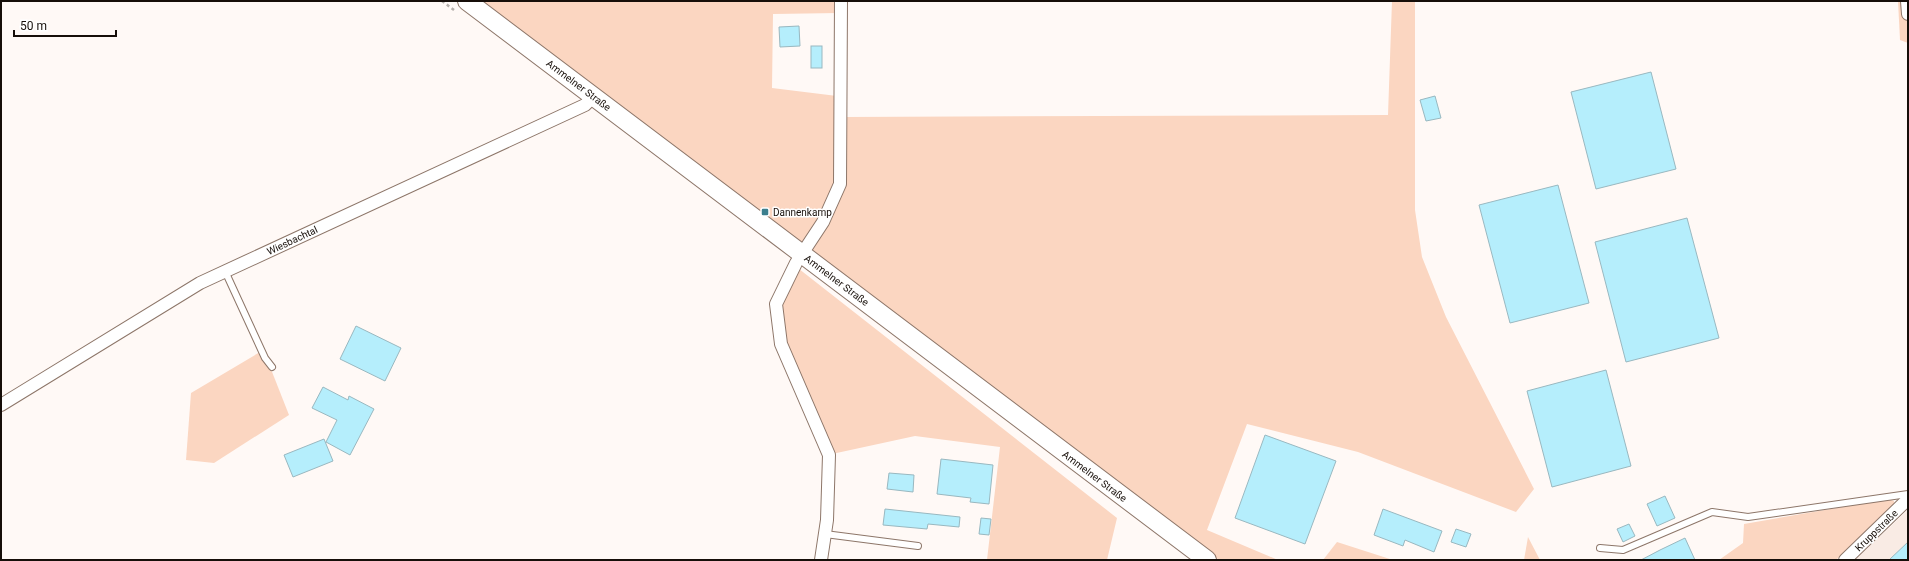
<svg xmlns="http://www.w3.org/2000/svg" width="1909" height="561" font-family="Roboto,sans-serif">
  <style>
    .built { fill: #f9ebe4 }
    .green { fill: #fbd6c1 }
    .building { fill: #b5eefc; stroke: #99b8c0 }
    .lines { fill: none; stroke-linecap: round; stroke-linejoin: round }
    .lane-casing { stroke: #8d7669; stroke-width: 8 }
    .street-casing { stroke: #8d7669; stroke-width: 14 }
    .secondary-casing { stroke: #8d7669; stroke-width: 20 }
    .path { stroke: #b5afab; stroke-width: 2.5; stroke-dasharray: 3 3; stroke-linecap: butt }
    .lane { stroke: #fff; stroke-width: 6 }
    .street { stroke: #fff; stroke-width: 12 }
    .secondary { stroke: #fff; stroke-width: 18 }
    .poi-dot { fill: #3b7f8e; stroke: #fff; stroke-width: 1.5 }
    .labels { text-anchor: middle; stroke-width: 3; stroke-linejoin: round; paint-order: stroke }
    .street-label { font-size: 10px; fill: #160e09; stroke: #fff }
    .poi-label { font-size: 10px; fill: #160e09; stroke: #fff; text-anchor: start }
  </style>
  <rect width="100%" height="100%" fill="#fff9f6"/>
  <path class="built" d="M1908,510V560H1855Z"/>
  <g class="green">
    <path d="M469,1H839V13L773,14L772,88L837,96L844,117L1388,115L1392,1H1415V210L1422,257L1446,317L1534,489L1516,512L1358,452L1247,424L1207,530L1278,560H1219Z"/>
    <path d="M1898,1H1908V43L1900,40Z"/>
    <path d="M794,265L1117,518L1107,560H987L1000,447L915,436L832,454L784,343L778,304Z"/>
    <path d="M260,352L265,354L289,415L214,463L186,460L191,393Z"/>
    <path d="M1888,499L1894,501V505L1836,560H1719L1743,543L1744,524Z"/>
    <path d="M1528,537L1540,560H1524Z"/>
    <path d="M1337,542L1393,560H1323Z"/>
  </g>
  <g class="building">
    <path d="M799,26L800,46L780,47L779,27Z"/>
    <rect x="811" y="46" width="11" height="22"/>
    <path d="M1651,72L1676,169L1596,189L1571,92Z"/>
    <path d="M1435,96L1441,118L1426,121L1420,100Z"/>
    <path d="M1558,185L1589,303L1510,323L1479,205Z"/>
    <path d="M1687,218L1719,338L1626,362L1595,242Z"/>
    <path d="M356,326L401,348L385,381L340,359Z"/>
    <path d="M1606,370L1631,466L1552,487L1527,391Z"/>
    <path d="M323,387L348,400L349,396L374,409L350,455L326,442L337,420L312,408Z"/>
    <path d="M1265,435L1336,461L1305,544L1235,518Z"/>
    <path d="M324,439L333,461L293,477L284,455Z"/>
    <path d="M941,459L993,465L989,504L970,502L971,498L937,494Z"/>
    <path d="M889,473L914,475L913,492L887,489Z"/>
    <path d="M1665,496L1675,518L1657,526L1647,504Z"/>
    <path d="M885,509L960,517L959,527L928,524L927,529L883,525Z"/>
    <path d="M1383,509L1442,531L1434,552L1405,540L1403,546L1374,535Z"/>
    <path d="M981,518L991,519L989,535L979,534Z"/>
    <path d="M1629,524L1635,536L1623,542L1617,529Z"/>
    <path d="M1456,529L1471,534L1466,547L1451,542Z"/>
    <path d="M1685,538L1695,560H1641L1660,550Z"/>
    <path d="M1908,542V560H1889Z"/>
  </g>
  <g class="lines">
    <g class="lane-casing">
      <g id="lane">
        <path d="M225,271L265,358L272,367"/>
        <path d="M825,534L918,546"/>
        <path d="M1600,548L1623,550L1712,512L1748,517L1908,494"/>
      </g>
    </g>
    <g class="street-casing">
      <g id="street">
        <path d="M1907,1L1908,14"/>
        <path d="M1,405L200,283L585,105L594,96"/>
        <path d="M821,560L827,520L829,455L781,344L776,304L796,263L823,222L840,184L841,1"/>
        <path d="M1845,560L1908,499"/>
      </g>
    </g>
    <g class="secondary-casing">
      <path id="secondary" d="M467,1L1207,560"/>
    </g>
    <path class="path" d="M442,1L454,10"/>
    <use href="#lane" class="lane"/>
    <use href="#street" class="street"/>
    <use href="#secondary" class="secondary"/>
  </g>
  <rect class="poi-dot" x="761" y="208" width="8" height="8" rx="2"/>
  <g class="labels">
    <g class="street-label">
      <text transform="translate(579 85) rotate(37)" y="4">Ammelner Straße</text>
      <text transform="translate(292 240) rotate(-25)" y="4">Wiesbachtal</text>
      <text transform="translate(837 280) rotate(37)" y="4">Ammelner Straße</text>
      <text transform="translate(1095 476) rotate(37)" y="4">Ammelner Straße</text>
      <text transform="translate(1876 530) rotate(-44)" y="4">Kruppstraße</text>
    </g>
    <g class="poi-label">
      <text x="773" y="216">Dannenkamp</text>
    </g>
  </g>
  <rect width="1909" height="561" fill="none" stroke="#160e09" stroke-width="4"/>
  <path d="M14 30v6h102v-6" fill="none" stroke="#160e09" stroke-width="2"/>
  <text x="20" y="30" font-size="12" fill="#160e09" stroke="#ffffff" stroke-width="3" paint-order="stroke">50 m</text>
</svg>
